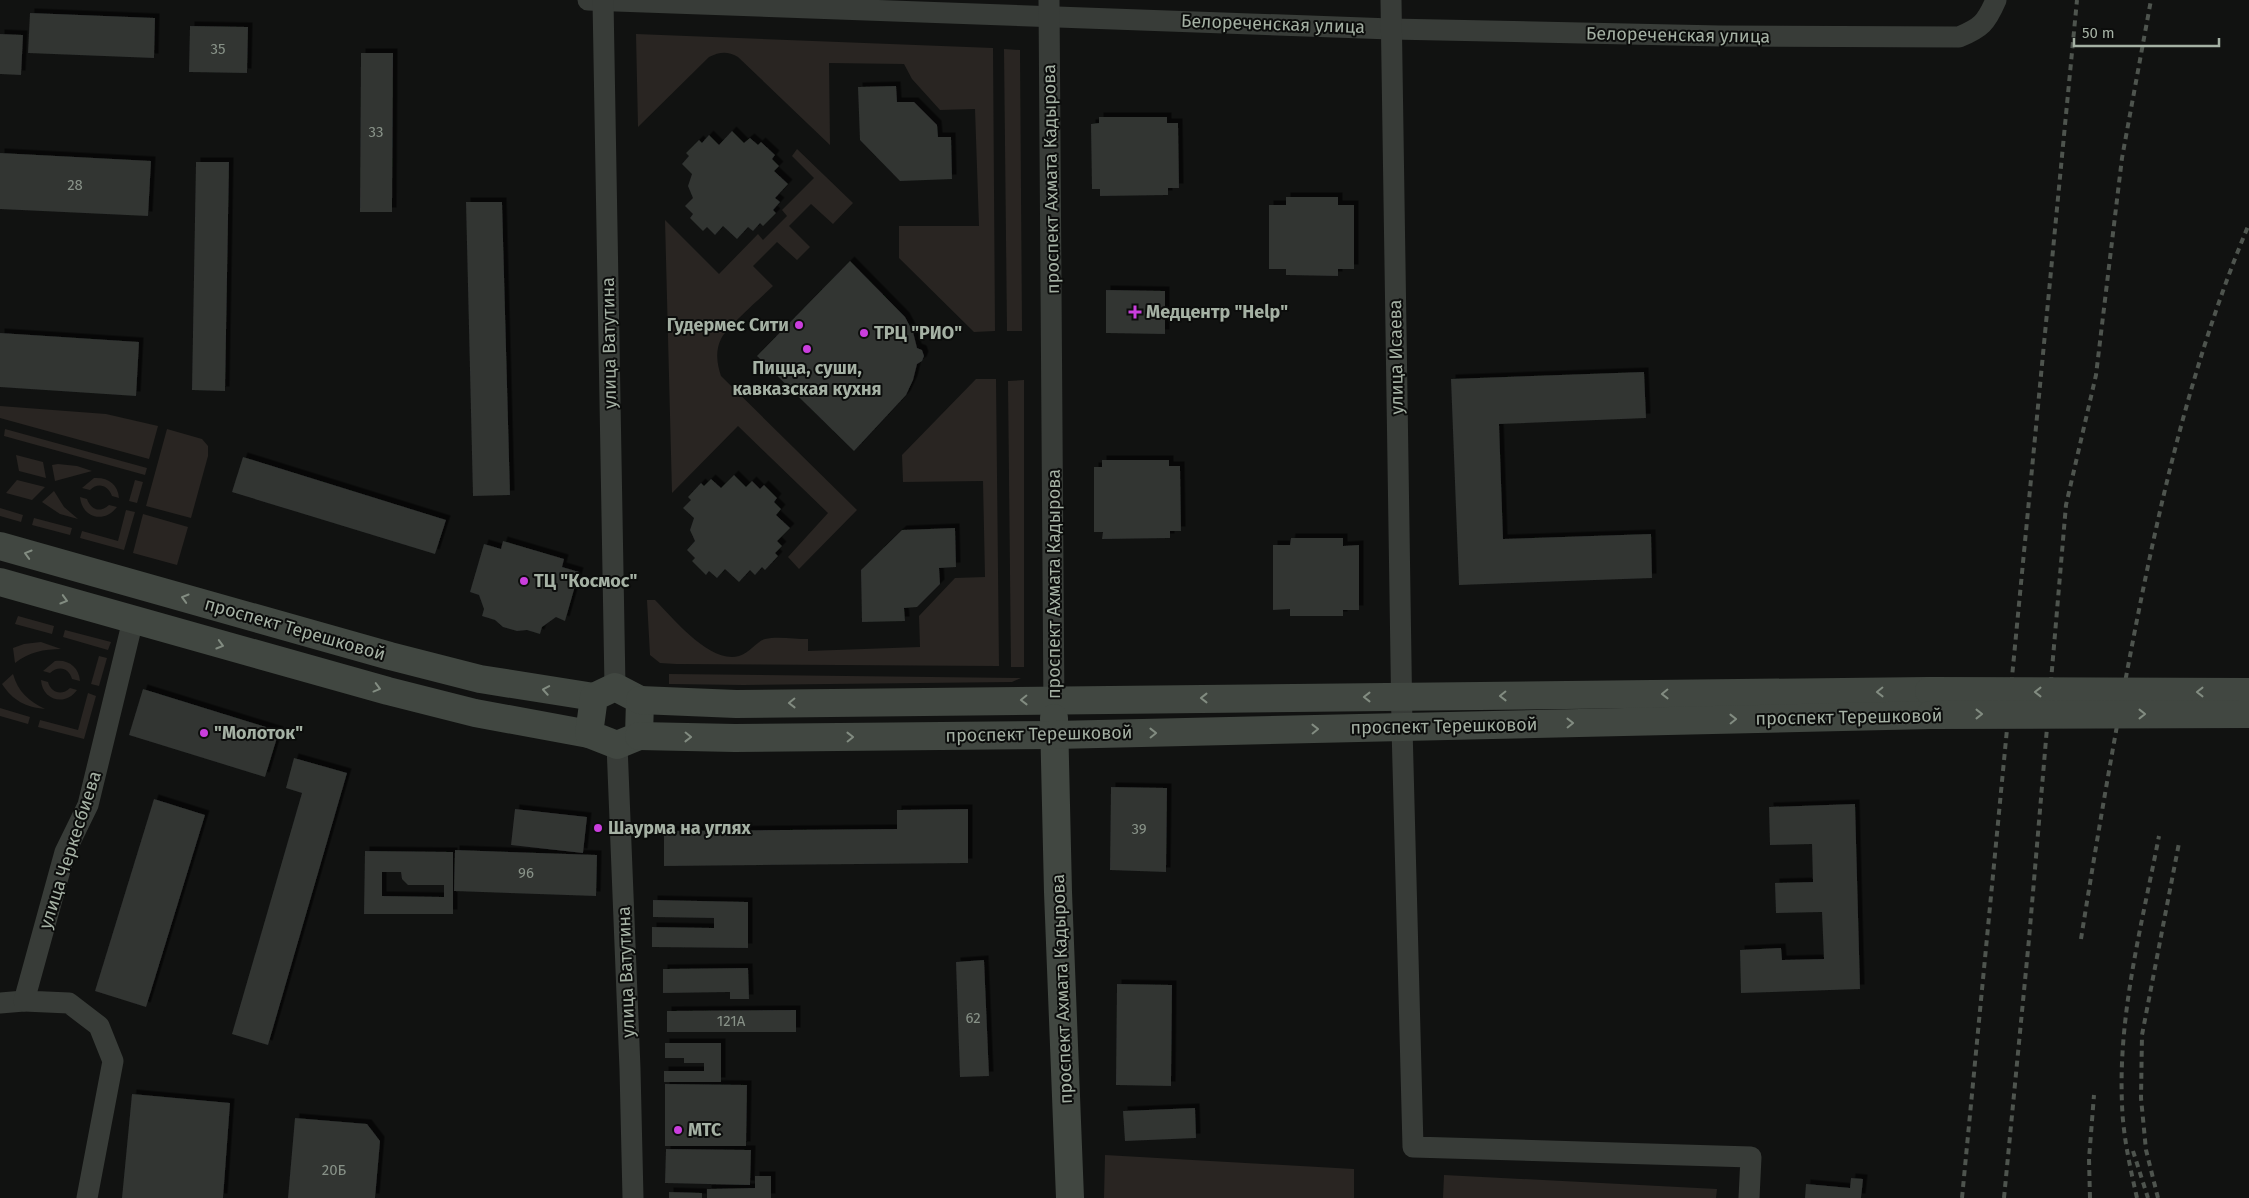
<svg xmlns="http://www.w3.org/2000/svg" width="2249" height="1198" font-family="'Fira Sans',sans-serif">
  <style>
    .green { fill: #292522 }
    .building { fill: #313432; fill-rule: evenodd; filter: url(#shadow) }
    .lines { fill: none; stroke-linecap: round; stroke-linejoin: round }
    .street { stroke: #383c38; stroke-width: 21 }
    .secondary { stroke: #414741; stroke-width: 28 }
    .rail { stroke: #4e544e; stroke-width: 4; stroke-dasharray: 6 5; stroke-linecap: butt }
    .secondary-bridge { stroke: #414741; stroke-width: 28 }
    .oneway { stroke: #828c81 }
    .poi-dot { fill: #ca3edd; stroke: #0c0d0c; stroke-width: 2 }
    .labels { text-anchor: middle; stroke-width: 4; stroke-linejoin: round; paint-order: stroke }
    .number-label { font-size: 15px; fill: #889288 }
    .street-label { font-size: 18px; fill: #a5b1a4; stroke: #0c0d0c }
    .poi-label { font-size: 18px; font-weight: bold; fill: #a5b1a4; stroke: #0c0d0c; text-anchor: start }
  </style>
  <defs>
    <filter id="shadow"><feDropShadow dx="4.5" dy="-4.5" stdDeviation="0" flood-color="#0009"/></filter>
  </defs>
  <rect width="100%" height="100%" fill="#111211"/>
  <g class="green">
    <path d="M636,34L993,48L995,331L974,332L899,258V226H979L975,109L940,110L912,79L904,64L829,63L830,145L738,57C727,51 720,52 709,57L638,127Z"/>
    <path d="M1004,49L1020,50L1022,331H1007Z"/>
    <path d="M797,149L853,203L833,224L811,204L789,226L810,247L797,260L777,242L753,266L773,286C762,297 727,327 721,339C715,351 717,364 721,376L857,510L799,569L788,557L828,513L738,426L672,493L665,220L719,274L758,234L763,240L787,216L782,210L814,178L792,156Z"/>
    <path d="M976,379H996L999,666L676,664L660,663L650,655L647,600H655C674,619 710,664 739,656C750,653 756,642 765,639C777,636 795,639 808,639V651L920,647L919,616L955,578L985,577L983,481L903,482L902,455Z"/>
    <path d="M1024,380V667H1011L1008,381Z"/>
    <path d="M0,406L106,414L158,426L149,459L0,418Z"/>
    <path d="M5,429L147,468L145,475L4,436Z"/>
    <path d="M167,429L202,439L208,446V456L191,518L146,506Z"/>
    <path d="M16,455L43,462L46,478L19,471Z"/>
    <path d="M58,464L77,466L92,471L55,481L52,465Z"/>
    <path d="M94,478C108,477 118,484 119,498L112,496C108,485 98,482 90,490L82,488Z"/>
    <path d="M17,480L45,487L32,500L6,493Z"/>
    <path d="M135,480L143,482L137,503L129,501Z"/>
    <path d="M54,491L64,507L78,519L60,514L42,502Z"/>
    <path d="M80,497L87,499C91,510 100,513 109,505L117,507C104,524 82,518 80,497Z"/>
    <path d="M0,508L23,515L21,522L0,516Z"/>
    <path d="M126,510L135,512L124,550L80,538L82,531L118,541Z"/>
    <path d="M143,514L188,527L177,565L133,553Z"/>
    <path d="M34,518L72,528L70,535L32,525Z"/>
    <path d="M18,616L54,626L52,634L15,624Z"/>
    <path d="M65,630L111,642L108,650L63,637Z"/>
    <path d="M41,642L61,649C44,649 29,652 15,663L13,648L24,644Z"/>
    <path d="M99,656L107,658L99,686L91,684Z"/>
    <path d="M55,661C68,659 79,667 80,681L72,679C69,668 59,665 50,673L43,671Z"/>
    <path d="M13,674C18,692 29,701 45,709C26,707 13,701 2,684Z"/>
    <path d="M669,674L1021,678L1012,682L743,685L669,684Z"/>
    <path d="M41,680L48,682C51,693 62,696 70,688L77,690C65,707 42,700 41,680Z"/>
    <path d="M88,693L96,696L84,739L38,727L40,720L78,730Z"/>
    <path d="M0,708L30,717L28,724L0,716Z"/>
    <path d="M1105,1155L1354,1169V1198H1104Z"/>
    <path d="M1444,1175L1717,1189L1716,1198H1443Z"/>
  </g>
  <g class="building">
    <path d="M30,13L155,18L154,58L28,53Z"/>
    <path d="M190,26L248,27L247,73L189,72Z"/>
    <path d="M0,34L23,35L21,75L0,74Z"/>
    <path d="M361,53H393L392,212H360Z"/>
    <path d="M896,86L897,102H914L937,125L938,137H951L952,179L900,181L860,140L858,87Z"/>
    <path d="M1099,117H1167V123H1178L1179,188H1168V195L1100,196V189H1092L1091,124L1099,123Z"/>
    <path d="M732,131L744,143L750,138L758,145L761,142L775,155L772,159L779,166L774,171L788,184L775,198L780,202L773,210L776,213L763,226L760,223L753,231L748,227L737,239L723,226L715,235L707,227L703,231L690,218L693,214L685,206L693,198L688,186L692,174L682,164L689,156L686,153L699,140L702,143L709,135L719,145Z"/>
    <path d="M0,153L151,161L148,216L0,209Z"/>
    <path d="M196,162H229L225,391L192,390Z"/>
    <path d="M1286,197H1338V205H1354V269H1338V276L1286,275V269H1269V205H1286Z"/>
    <path d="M466,202H502L510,495L473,496Z"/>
    <path d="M850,261L905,317L913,332L917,348L922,350L924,356L922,361L917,364L913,380L906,395L854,451L757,356Z"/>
    <path d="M1106,290L1165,291V334L1106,333Z"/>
    <path d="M0,333L139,342L136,396L0,387Z"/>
    <path d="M1644,372L1646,418L1499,424L1503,539L1651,534L1652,578L1459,585L1451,379Z"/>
    <path d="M243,457L446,520L435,554L232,492Z"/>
    <path d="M1102,460H1169V466H1180L1181,531H1170V538L1102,539L1103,532H1094V467H1102Z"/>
    <path d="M734,475L746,487L752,481L760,489L764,485L777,498L774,502L781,509L776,515L790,528L777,541L782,546L775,553L778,556L765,570L762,567L755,575L750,570L739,582L725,569L717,578L709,571L706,575L692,561L695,558L687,550L695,541L690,530L694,518L683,508L691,500L688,497L701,483L704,486L711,479L721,488Z"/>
    <path d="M955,528L956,567L939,568L940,584L917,607L904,608L905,621L862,622L861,570L902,530Z"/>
    <path d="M1291,538H1343V546L1359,545V610H1343V616H1290V609L1273,610V545H1290Z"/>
    <path d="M503,541L564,559L562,567L579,572L565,621L556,617L542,627L540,634L527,630L517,631L503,627L495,620L482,616L484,609L479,595L470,592L484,544L501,549Z"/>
    <path d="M143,689L279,731L265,777L129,735Z"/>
    <path d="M294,758L347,773L268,1045L232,1034L302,793L286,788Z"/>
    <path d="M1111,787L1167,788L1166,872L1110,870Z"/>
    <path d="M154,799L205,815L146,1007L95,991Z"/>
    <path d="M1855,804L1860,989L1741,993L1740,950L1781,948L1782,960L1824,959L1822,912L1776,913L1775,883L1813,882L1812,844L1770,845L1769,807Z"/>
    <path d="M515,809L587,817L583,853L511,845Z"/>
    <path d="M968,809V863L664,866V831L897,829V810Z"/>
    <path d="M455,850L597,855L596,896L454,891Z"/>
    <path d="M365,851L453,852V914H364ZM382,872H401L402,879L408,885H444V897L382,896Z"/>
    <path d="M653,900L748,902V948L652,947V927L714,928V918L653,917Z"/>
    <path d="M984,960L989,1076L960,1077L956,962Z"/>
    <path d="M748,968L749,999H730V992L663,993V969Z"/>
    <path d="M1117,984L1172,985L1171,1086L1116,1085Z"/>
    <path d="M796,1010V1032H667V1011Z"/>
    <path d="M665,1043H721V1082H664V1071H704V1063H684V1058H665Z"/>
    <path d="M665,1084L747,1085L746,1146H665Z"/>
    <path d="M132,1094L230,1103L223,1198H122Z"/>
    <path d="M1195,1108L1196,1138L1125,1141L1123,1111Z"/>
    <path d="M295,1118L367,1124L380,1141L375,1198H288Z"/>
    <path d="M666,1149L751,1150L750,1185L665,1183Z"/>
    <path d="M755,1176H771V1198H707V1189L755,1188Z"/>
    <path d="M1851,1178L1863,1179L1861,1198H1805L1806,1184L1850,1188Z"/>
    <path d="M669,1192L702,1193V1198H669Z"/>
  </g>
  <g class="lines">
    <g class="street">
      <path d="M588,0L1391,29L1720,36L1959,37C1981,28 1986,23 1996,0"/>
      <path d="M603,0L615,687"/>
      <path d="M1049,0L1054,715"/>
      <path d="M1391,0L1402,727L1413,1147L1751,1157L1749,1198"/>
      <path d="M617,745L630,1069L633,1198"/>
      <path d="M0,1003L24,1001"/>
      <path d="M87,1198L113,1061L99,1026L69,1003L24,1001L65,852L88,805L133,620"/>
    </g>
    <g class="secondary">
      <path d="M0,546L390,656L480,679L594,697"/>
      <path d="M0,582L388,691L475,713L589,734"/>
      <path d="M615,687L640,700L639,736L617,745L589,734L594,697Z"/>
      <path d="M640,700L736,704L1929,691"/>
      <path d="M1054,718L1058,892L1070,1198"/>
      <path d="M639,736L735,738L1055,735L1930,715"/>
    </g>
    <g class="rail">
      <path d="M2081,939C2096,845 2112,750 2130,656C2158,509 2191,362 2249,224"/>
      <path d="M2133,1151L2148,1198"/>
      <path d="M1962,1198L2077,0"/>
      <path d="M2004,1198L2029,939L2066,505L2096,375L2122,158L2151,0"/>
      <path d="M2090,1198L2089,1159L2094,1095"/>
      <path d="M2137,1198C2130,1167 2123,1136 2122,1104C2118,1014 2142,924 2159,836"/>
      <path d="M2158,1198L2146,1150L2141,1098L2142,1035L2179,843"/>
    </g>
    <g class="secondary-bridge">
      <path d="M1929,691L2249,692"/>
      <path d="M1930,715L2249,714"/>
    </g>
  </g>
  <defs><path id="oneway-chevron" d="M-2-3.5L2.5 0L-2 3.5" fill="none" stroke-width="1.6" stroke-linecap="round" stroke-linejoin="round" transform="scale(1.25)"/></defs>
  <g class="oneway">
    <use href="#oneway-chevron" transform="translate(28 554) rotate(-164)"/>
    <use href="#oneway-chevron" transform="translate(185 598) rotate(-164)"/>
    <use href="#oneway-chevron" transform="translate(64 600) rotate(16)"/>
    <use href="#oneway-chevron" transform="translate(220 645) rotate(16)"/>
    <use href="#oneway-chevron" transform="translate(377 688) rotate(15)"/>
    <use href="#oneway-chevron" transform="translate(546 690) rotate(-170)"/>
    <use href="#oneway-chevron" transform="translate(1880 692) rotate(179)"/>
    <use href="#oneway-chevron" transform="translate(2038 692) rotate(-180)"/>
    <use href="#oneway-chevron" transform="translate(2200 692) rotate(-180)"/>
    <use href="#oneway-chevron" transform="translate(1665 694) rotate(179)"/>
    <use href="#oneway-chevron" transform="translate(1503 696) rotate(179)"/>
    <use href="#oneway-chevron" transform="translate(1367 697) rotate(180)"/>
    <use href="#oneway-chevron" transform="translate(1204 698) rotate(180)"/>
    <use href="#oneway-chevron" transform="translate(1024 700) rotate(179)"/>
    <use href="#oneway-chevron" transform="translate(792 703) rotate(179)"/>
    <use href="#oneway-chevron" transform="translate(1979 714)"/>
    <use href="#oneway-chevron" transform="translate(2142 714)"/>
    <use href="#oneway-chevron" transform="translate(1733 719) rotate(-1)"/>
    <use href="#oneway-chevron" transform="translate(1570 723) rotate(-1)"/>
    <use href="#oneway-chevron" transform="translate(1315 729) rotate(-1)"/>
    <use href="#oneway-chevron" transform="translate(1153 733) rotate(-1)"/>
    <use href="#oneway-chevron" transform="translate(688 737) rotate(1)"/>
    <use href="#oneway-chevron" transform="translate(850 737) rotate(-1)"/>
  </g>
  <g class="poi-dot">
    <path d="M1132.5 304.5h5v5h5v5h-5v5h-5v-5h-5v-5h5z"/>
    <circle cx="799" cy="325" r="5"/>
    <circle cx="864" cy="333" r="5"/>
    <circle cx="807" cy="349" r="5"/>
    <circle cx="524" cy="581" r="5"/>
    <circle cx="204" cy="733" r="5"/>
    <circle cx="598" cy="828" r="5"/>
    <circle cx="678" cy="1130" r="5"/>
  </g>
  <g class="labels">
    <g class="number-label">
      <text x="218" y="54">35</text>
      <text x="376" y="137">33</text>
      <text x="75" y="190">28</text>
      <text x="1139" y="834">39</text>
      <text x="526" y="878">96</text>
      <text x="973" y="1023">62</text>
      <text x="731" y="1026">121А</text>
      <text x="334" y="1175">20Б</text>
    </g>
    <g class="street-label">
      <text transform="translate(1273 24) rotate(2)" y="6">Белореченская улица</text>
      <text transform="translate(1678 35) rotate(1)" y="6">Белореченская улица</text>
      <text transform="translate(1051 179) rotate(-91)" y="6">проспект Ахмата Кадырова</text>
      <text transform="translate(609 343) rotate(-91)" y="6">улица Ватутина</text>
      <text transform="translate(1396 357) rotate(-91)" y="6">улица Исаева</text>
      <text transform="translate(1054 584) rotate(-90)" y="6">проспект Ахмата Кадырова</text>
      <text transform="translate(295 629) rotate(16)" y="6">проспект Терешковой</text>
      <text transform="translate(1849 717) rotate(-1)" y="6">проспект Терешковой</text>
      <text transform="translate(1444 726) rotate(-1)" y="6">проспект Терешковой</text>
      <text transform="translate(1039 734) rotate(-1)" y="6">проспект Терешковой</text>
      <text transform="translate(70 850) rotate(-72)" y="6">улица Черкесбиева</text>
      <text transform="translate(626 972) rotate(-92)" y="6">улица Ватутина</text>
      <text transform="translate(1062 989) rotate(-92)" y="6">проспект Ахмата Кадырова</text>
    </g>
    <g class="poi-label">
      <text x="1146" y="318">Медцентр "Help"</text>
      <text x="789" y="331" text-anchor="end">Гудермес Сити</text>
      <text x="874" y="339">ТРЦ "РИО"</text>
      <text x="807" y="374" text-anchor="middle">Пицца, суши,<tspan x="807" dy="21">кавказская кухня</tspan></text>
      <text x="534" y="587">ТЦ "Космос"</text>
      <text x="214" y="739">"Молоток"</text>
      <text x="608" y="834">Шаурма на углях</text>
      <text x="688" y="1136">МТС</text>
    </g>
  </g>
  <path d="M2074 38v8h145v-8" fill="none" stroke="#a5b1a4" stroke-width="2.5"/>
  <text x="2082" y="38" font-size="15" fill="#a5b1a4" stroke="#0c0d0c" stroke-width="4" paint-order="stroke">50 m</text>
</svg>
